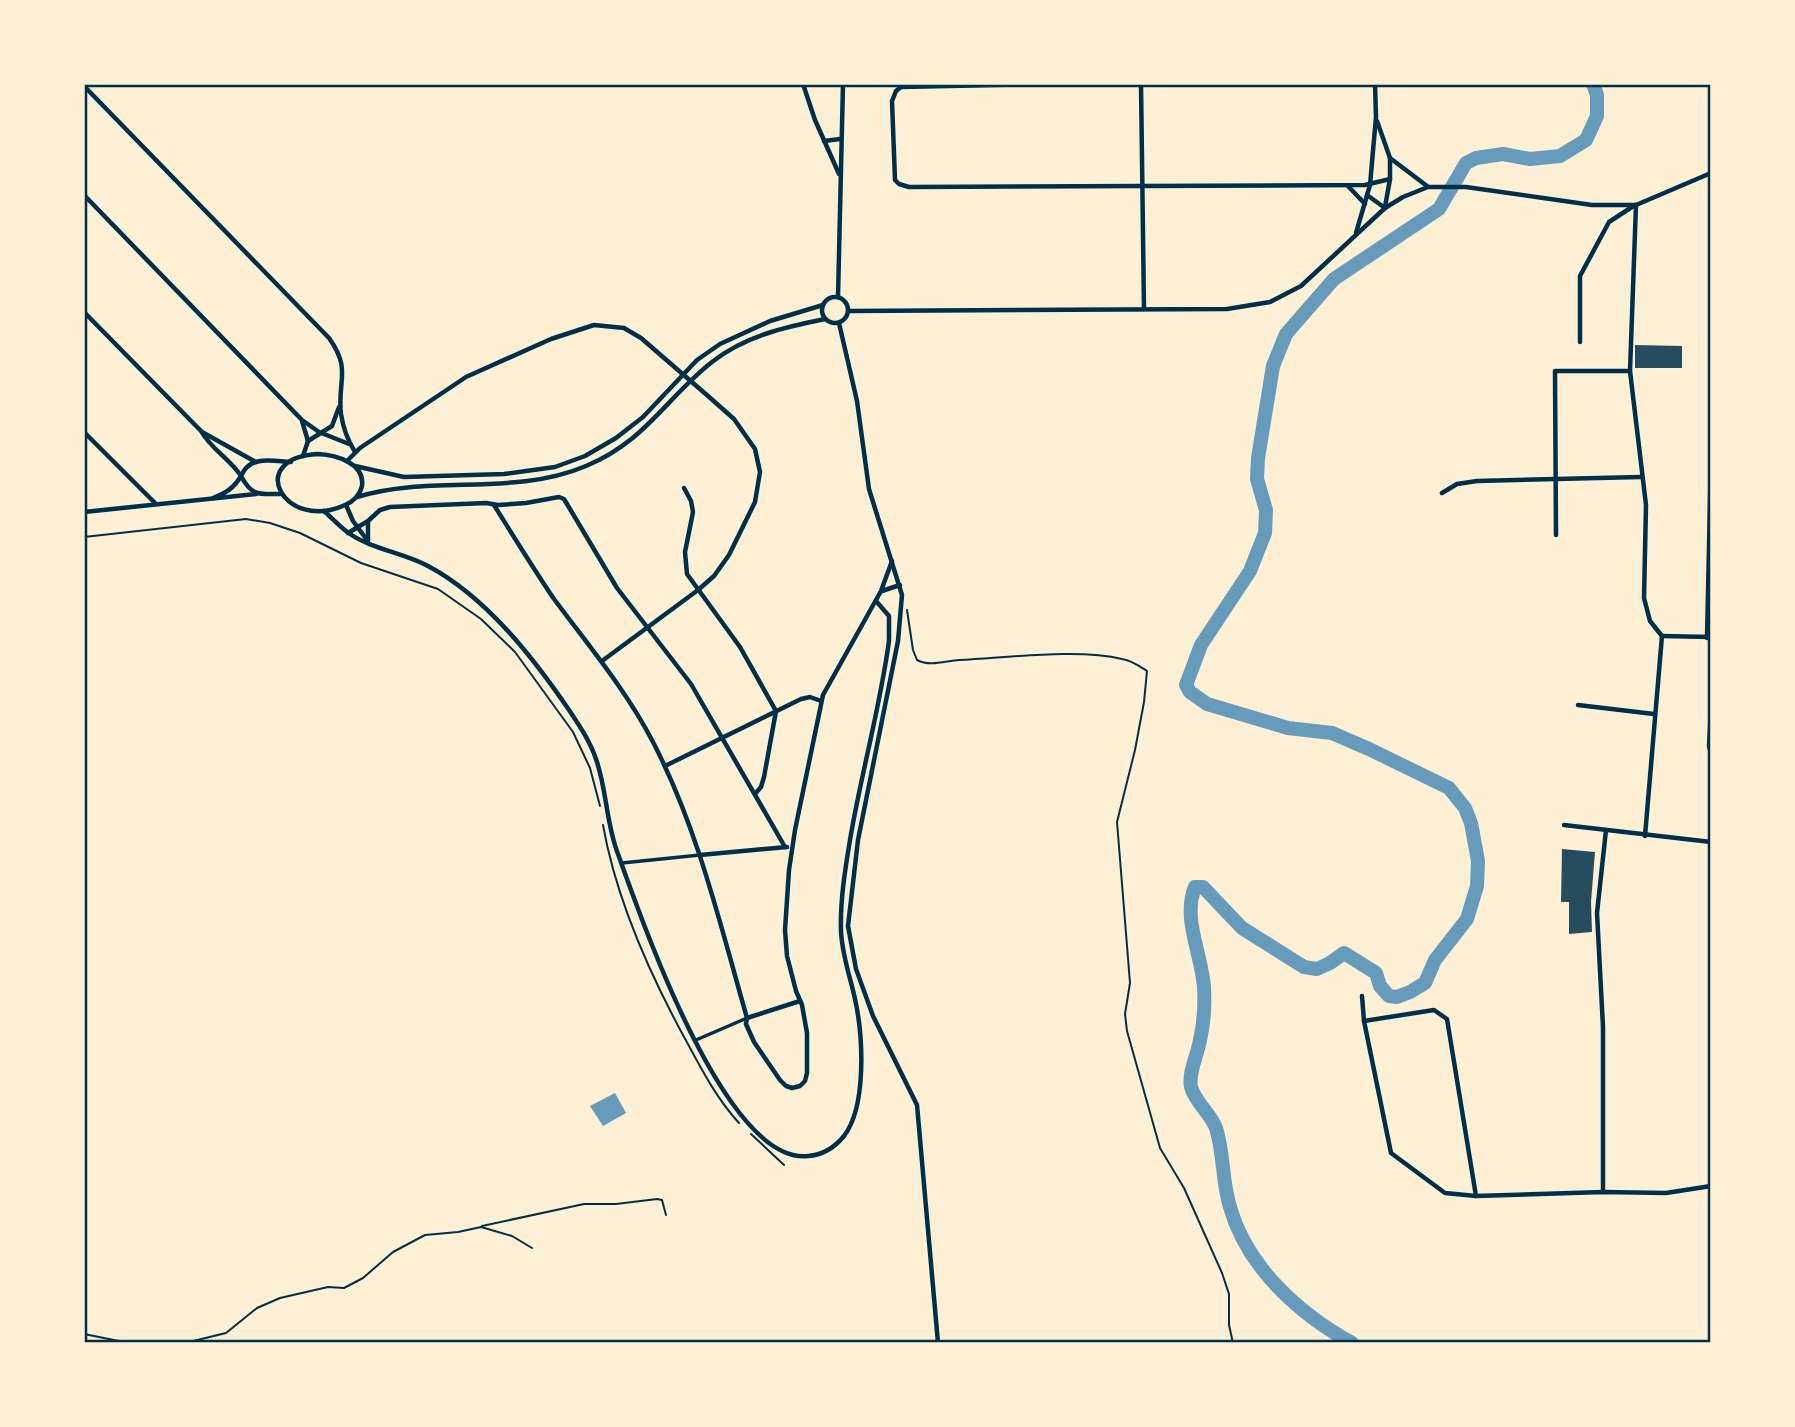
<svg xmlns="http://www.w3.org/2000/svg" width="1795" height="1427" font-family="'Source Serif 4',serif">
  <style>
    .water { fill: #669bbc }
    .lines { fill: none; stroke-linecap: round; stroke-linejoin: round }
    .river { stroke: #669bbc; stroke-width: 14 }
    .building { fill: #264d5e }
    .path { stroke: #003049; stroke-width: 2 }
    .pedestrian { stroke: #003049; stroke-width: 3.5 }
    .minor { stroke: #003049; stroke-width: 4.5 }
    .neatline { fill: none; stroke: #003049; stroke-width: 2.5 }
  </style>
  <rect width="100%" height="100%" fill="#fdf0d5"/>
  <path class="water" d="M615,1093L626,1113L603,1126L590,1106Z"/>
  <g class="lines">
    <path class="river" d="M1352,1343C1299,1314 1247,1267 1230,1207C1222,1182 1224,1153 1216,1128C1211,1114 1195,1102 1191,1087C1188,1072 1198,1054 1200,1040C1204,1023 1205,1005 1204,987C1202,955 1182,918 1195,887H1203L1242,928L1304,967L1317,969L1330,963L1344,953L1376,973L1380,986L1389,996L1397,997L1410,992L1425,983L1435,960L1467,919L1477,886L1478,861L1471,823L1465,808L1449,788L1369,749L1332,733L1288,728L1207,704L1190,692L1186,685L1201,645L1250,571L1265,533L1266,510L1257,479L1258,458L1273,366L1286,334L1334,279L1439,209L1466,163L1476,158L1503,154L1530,159L1560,156L1586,140L1597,116V95L1593,84"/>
  </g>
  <g class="building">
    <path d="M1635,345L1682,346V368H1635Z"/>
    <path d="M1562,849L1595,852L1591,902L1592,932L1569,934V902H1561Z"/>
  </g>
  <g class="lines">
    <g class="path">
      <path d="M84,537L246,519L270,523L300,533L361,563L438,589L481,619L515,652L573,732L590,768L600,806"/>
      <path d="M907,610L913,650L917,660C930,667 945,661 959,660C1006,658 1078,648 1122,659C1131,660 1139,666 1147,671L1144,702L1135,750L1117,822L1130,983L1125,1014L1127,1031L1160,1148L1184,1188L1222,1273L1229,1294V1325L1233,1343"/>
      <path d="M603,825C616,899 653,981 689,1046C704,1074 718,1100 739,1123"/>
      <path d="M751,1134L784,1165"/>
      <path d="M482,1226L584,1204H616L657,1199L662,1200L666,1215"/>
      <path d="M84,1334L119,1341L165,1343"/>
      <path d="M185,1343L226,1333L257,1308L280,1298L328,1287L344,1288L363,1278L393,1252L425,1235L458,1232L481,1227L512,1236L532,1248"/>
    </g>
    <g class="pedestrian">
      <path d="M622,863L700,855"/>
      <path d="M696,1040L747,1018"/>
    </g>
    <g class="minor">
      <path d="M803,84L815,120L839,174"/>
      <path d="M1048,84L901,87L896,91L892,101L895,180L899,184L909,187L1365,185L1390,179"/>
      <path d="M1141,84L1144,309"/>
      <path d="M84,86L329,338C352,370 337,381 341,414C343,427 348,441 355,452"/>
      <path d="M1377,121L1390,158L1427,186"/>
      <path d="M824,141L840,139"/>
      <path d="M1348,186L1365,204"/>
      <path d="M84,195L302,420L319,432L349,444"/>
      <path d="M1367,195L1385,208"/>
      <path d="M1636,205L1630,371L1646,505L1644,598L1650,621L1662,636L1645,836"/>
      <path d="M1385,207L1390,179V158"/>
      <path d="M1356,233L1370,185L1376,117L1375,84"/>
      <circle cx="835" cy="310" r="13"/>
      <path d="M838,297L843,84"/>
      <path d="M848,311L1227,309L1270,302L1301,286L1385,208L1403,197L1428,187H1466L1592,205H1636L1711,173"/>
      <path d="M84,312L201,431C211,449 230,459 241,476C234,488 226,493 213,498"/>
      <path d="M839,323L857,401L869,489L902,595L898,641L858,840L848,926L856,969L873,1016L917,1105L938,1343"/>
      <path d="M1580,342V276L1609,222L1635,205"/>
      <path d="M302,421L308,441L303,456"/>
      <path d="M84,432L155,503"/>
      <path d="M202,432L254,461"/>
      <path d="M308,441L332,426L339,407"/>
      <path d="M318,454C336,455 365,463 362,486C360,495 353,502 345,505C284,533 244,458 318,454Z"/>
      <path d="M347,461L360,448L466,377L551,339L594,325L624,328L641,338L708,396L734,419L755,449L760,472L755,502L729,555L714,576L698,590L602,661"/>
      <path d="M355,466L404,477L504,474L555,467L585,456L616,438L643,417L697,360L720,344L770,321L823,305"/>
      <path d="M684,488L691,501L693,512L685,552L687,574L740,647L776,711L764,777L761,787L755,794"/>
      <path d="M1442,493L1457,484L1477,481L1641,477"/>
      <path d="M280,494C260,494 252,497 241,476C250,455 271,461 291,462"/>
      <path d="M357,497C432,474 513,497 586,466C646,441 666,398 712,362C745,336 785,327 825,319"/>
      <path d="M346,505L353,521L367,540"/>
      <path d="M494,505C514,537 533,568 554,599C589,646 626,690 653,742C698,829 720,924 747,1018L746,1024L754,1042L780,1080L786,1086L792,1088L800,1086L805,1081L807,1073V1033L802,1005L796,991L787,956L785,930L789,870L795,830L823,695L881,591L892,561"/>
      <path d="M324,511C333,519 341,528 350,534C372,549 404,553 428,566C486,597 532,656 569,710C579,725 590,741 596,759C607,790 606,824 618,854C641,917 725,1165 808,1156C823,1155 835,1147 844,1136C867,1106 863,1035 855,999C850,976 842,955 841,931C840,901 845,870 850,840C861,774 880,708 889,641V616L876,601"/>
      <path d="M84,512L256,494"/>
      <path d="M348,533L368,521L380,510L390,507L486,503L498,505L526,503L559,497L564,499L617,588L691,684L785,847"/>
      <path d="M1556,535L1555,371H1630"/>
      <path d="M368,541V522"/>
      <path d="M882,591L900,585"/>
      <path d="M1662,636L1711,637"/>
      <path d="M1707,638L1711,455"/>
      <path d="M1578,705L1654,714"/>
      <path d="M1711,708L1709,746L1711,754"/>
      <path d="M665,766L801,699L810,697L821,701"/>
      <path d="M1564,825L1711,842"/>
      <path d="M700,855L787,847"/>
      <path d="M1362,996L1364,1021L1391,1153L1445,1193L1476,1196L1603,1192L1666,1193L1711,1186"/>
      <path d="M747,1018L800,1001"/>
      <path d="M1364,1021L1434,1010L1447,1019L1476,1196"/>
      <path d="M1603,1192V1027L1597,913L1606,830"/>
    </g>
  </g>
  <rect width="1795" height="1427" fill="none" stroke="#fdf0d5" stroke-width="172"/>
  <rect x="86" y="86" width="1623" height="1255" class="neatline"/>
</svg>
